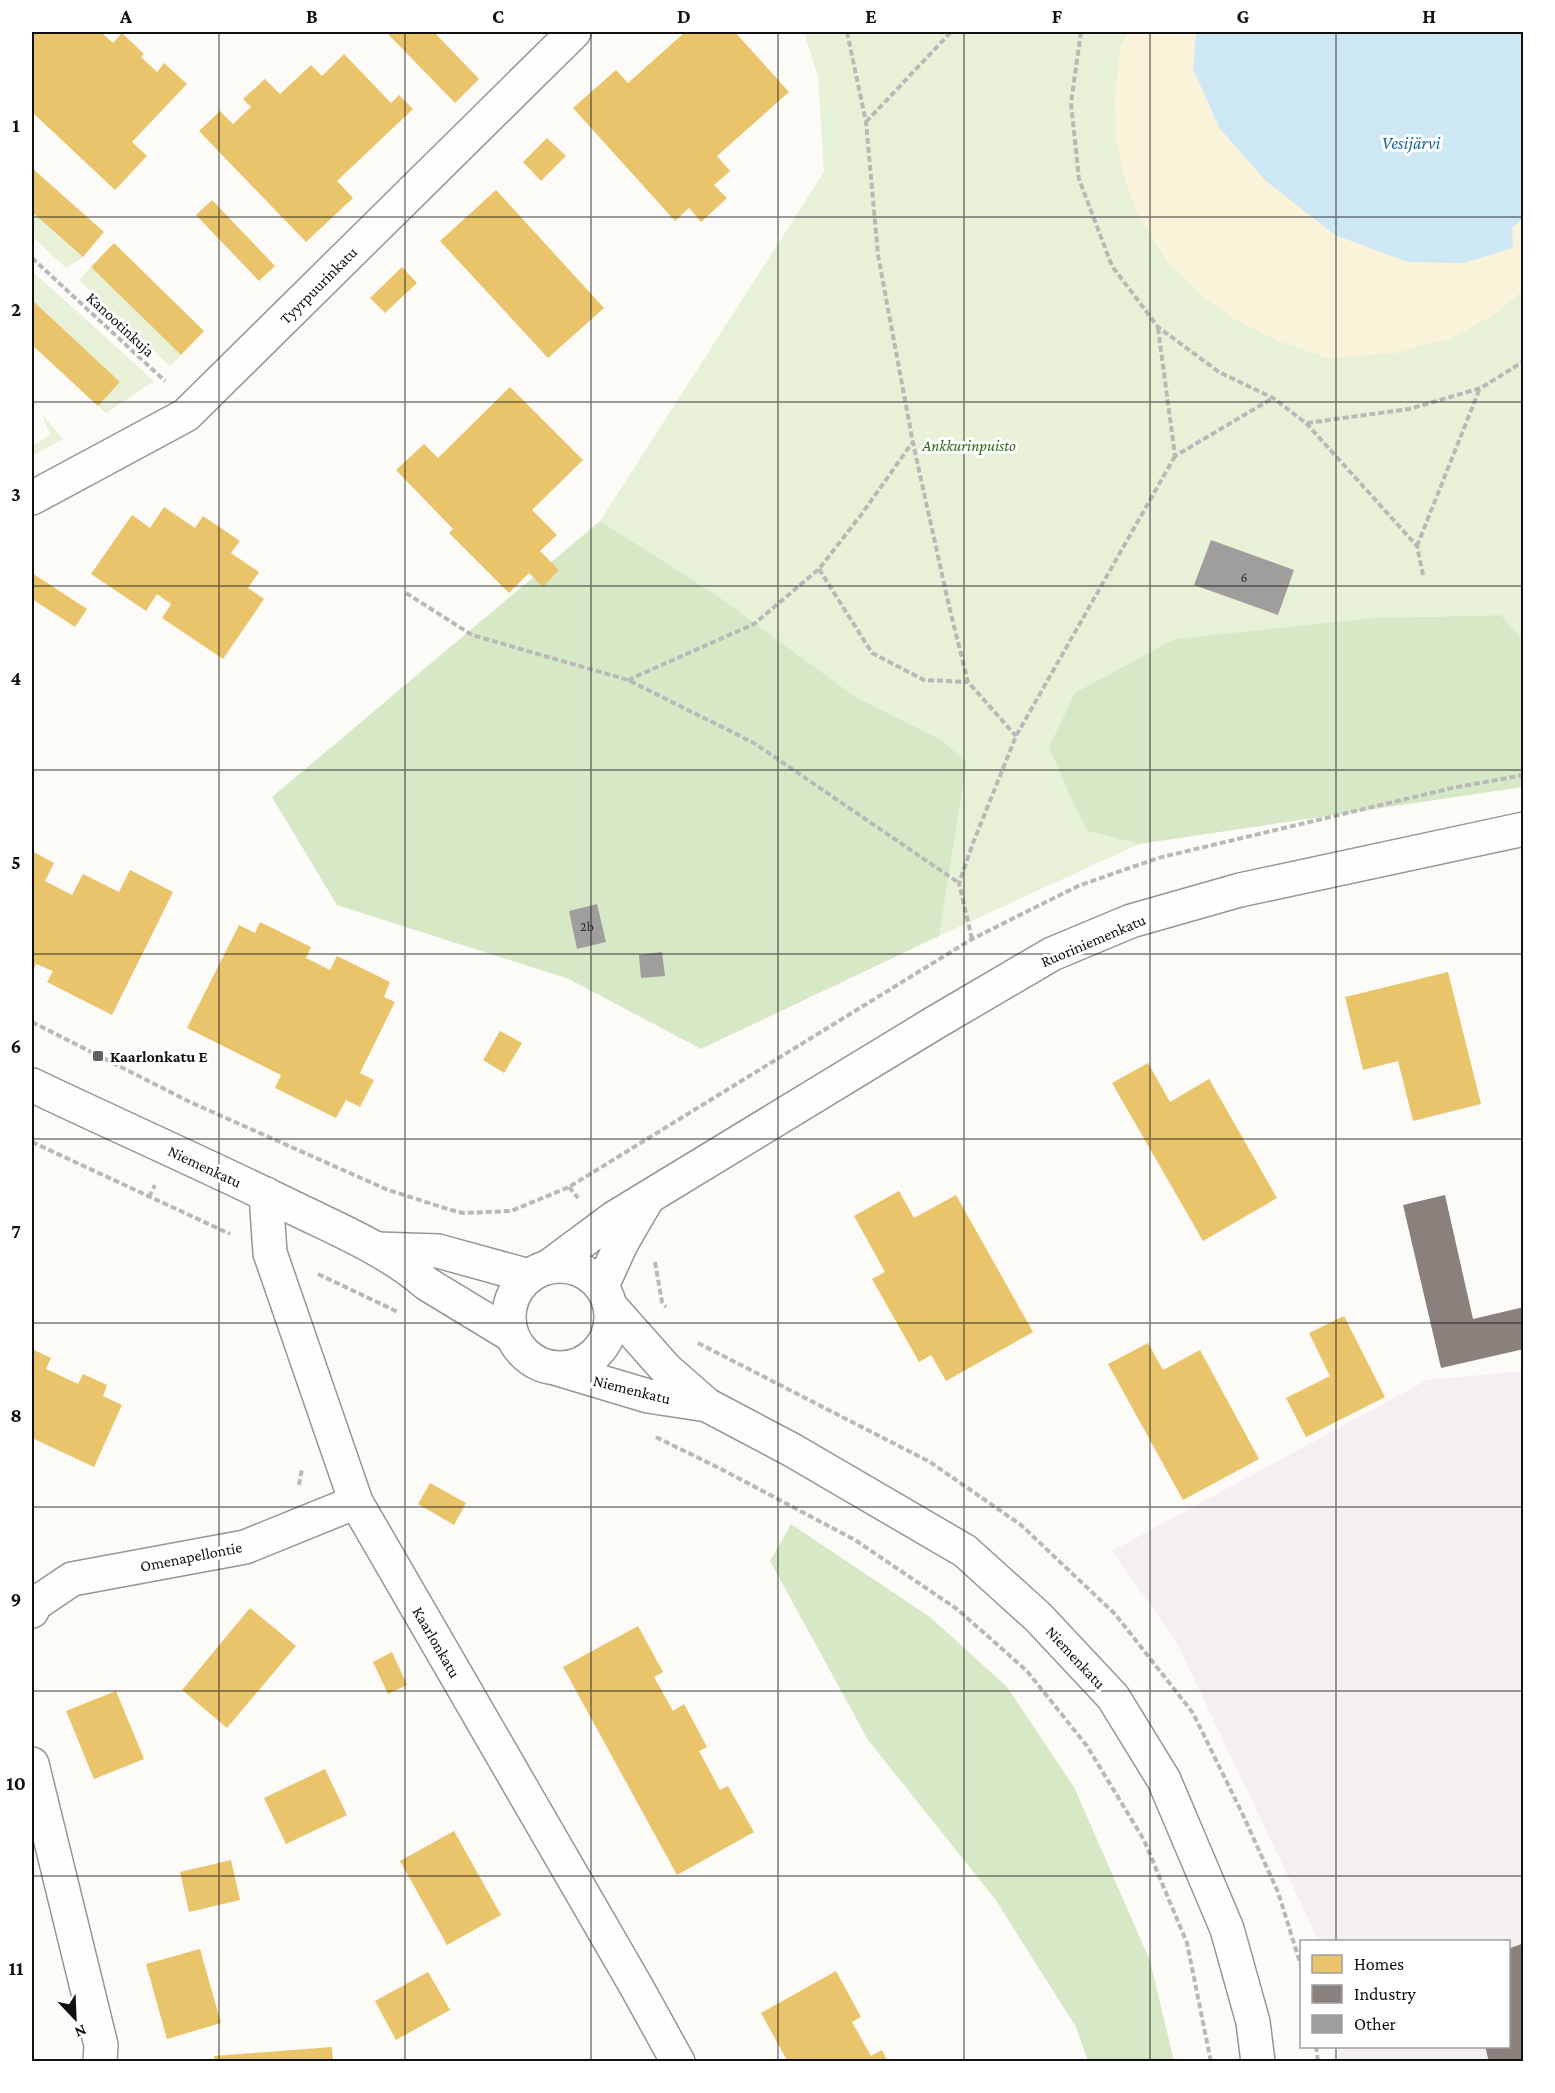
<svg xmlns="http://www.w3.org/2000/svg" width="1555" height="2093" font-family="'Crimson Pro',serif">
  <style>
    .industrial { fill: #f4eff2 }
    .green { fill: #e6f1d8 }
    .forest { fill: #d7e8c6 }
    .sand { fill: #faf3da }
    .water { fill: #cee7f5 }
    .homes { fill: #e9c46a }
    .industry { fill: #8a817c }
    .building { fill: #a09e9c }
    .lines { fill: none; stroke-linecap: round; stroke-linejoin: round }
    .minor-casing { stroke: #969694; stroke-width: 36 }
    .path { stroke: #b9b9b8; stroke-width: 4; stroke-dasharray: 6 3; stroke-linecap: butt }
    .minor { stroke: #fffefe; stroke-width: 33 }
    .grid { fill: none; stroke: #101010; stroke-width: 1.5; stroke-opacity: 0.55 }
    .poi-dot { fill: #636261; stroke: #fff; stroke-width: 2 }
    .labels { text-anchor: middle; stroke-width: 6; stroke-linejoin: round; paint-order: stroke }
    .number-label { font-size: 14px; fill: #343433 }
    .street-label { font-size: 16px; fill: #101010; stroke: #fff }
    .park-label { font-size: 16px; font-style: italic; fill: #316622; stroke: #fff }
    .poi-label { font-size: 16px; font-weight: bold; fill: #101010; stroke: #fff; text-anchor: start }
    .water-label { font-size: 18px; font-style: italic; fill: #1d679e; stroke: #fff }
    .neatline { fill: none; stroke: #101010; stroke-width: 2 }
    .grid-label { font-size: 20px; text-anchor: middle; font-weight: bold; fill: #101010 }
  </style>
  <rect width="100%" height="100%" fill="#fcfbf7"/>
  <path class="industrial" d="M1523,1371V2061H1338L1339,2047L1508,2046V1942L1319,1941L1175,1639L1112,1551L1427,1380Z"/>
  <g class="green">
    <path d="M804,32H1128L1120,49L1115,99L1206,299L1235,319L1279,341L1327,358L1490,317L1523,290V640L1501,615L1376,618L1088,831L1139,844L939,936L967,762L943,741L854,696L600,521L824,172L818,76Z"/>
    <path d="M32,212L83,257L66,268L32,236Z"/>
    <path d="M91,267L181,355L170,366L79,280Z"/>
    <path d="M32,271L154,381L106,413L98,406L120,382L32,300Z"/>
    <path d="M42,414L63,439L32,456V446L50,435Z"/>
  </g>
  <g class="forest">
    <path d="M600,521L716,595L854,696L943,741L967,762L939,936L701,1049L569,979L337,905L272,797Z"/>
    <path d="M1501,615L1523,640V787L1139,844L1088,831L1072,800L1049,747L1075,693L1175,639L1376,618Z"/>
    <path d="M791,1524L930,1617L1007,1687L1074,1787L1150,1961L1174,2061H1088L1076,2027L995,1899L868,1740L770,1561Z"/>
  </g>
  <path class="sand" d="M1128,32H1196L1193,69L1512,228L1523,217V290L1490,317L1451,338L1397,353L1327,358L1279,341L1235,319L1206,299L1168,263L1137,213L1124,176L1116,140L1115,99L1120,49Z"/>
  <path class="water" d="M1196,32H1523L1524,217L1512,228L1513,248L1464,263L1408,262L1335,235L1266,181L1220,129L1193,69Z"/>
  <g class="homes">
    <path d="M32,32H101L113,43L122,33L144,54L141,57L157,72L164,63L187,84L132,142L147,156L115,190L32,112Z"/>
    <path d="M386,32H434L479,79L455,103Z"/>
    <path d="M685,32H735L789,92L717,156L730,171L714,185L727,198L701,222L689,208L675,221L573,108L616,70L628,83Z"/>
    <path d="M344,54L391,103L399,95L413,109L337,181L353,198L306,242L199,131L220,111L233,124L251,107L243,99L265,79L280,94L311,65L322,76Z"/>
    <path d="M547,138L566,156L541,181L523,162Z"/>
    <path d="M32,168L104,232L83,257L32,212Z"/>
    <path d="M496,190L604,308L548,358L440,241Z"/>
    <path d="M212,200L275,266L259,281L196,215Z"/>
    <path d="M114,243L204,331L181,355L91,267Z"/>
    <path d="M402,267L417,283L385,313L370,298Z"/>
    <path d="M32,300L120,382L98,406L32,345Z"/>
    <path d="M510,387L583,460L532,510L557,535L540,551L559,570L543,587L529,573L509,593L449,533L453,529L396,470L424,444L438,458Z"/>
    <path d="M164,507L195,528L203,516L240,541L231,553L259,572L248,588L264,599L223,659L162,618L171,604L157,594L146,611L91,574L132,515L150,528Z"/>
    <path d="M32,573L87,609L75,627L32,599Z"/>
    <path d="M32,851L54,863L45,881L72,895L83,874L119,892L130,870L173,892L112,1015L47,982L53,971L36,964L32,973Z"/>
    <path d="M260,922L311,947L306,958L330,970L337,956L390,982L384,997L395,1002L360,1073L374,1080L360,1107L346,1100L336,1118L275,1088L281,1075L187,1028L239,925L255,933Z"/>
    <path d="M1448,972L1481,1104L1413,1121L1398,1061L1363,1070L1345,997Z"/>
    <path d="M500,1031L522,1043L504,1073L483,1060Z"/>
    <path d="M1148,1063L1170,1102L1209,1079L1277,1198L1203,1241L1112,1083Z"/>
    <path d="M899,1191L914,1218L956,1195L1033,1332L946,1381L931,1355L919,1362L872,1279L885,1272L854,1216Z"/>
    <path d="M1344,1316L1385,1397L1306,1437L1286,1398L1330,1376L1309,1333Z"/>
    <path d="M1148,1343L1163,1370L1200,1350L1259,1459L1183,1500L1108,1364Z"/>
    <path d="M32,1349L51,1358L46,1369L78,1384L83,1374L107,1385L103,1396L122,1405L94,1467L32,1438Z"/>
    <path d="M430,1483L466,1503L454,1525L418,1504Z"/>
    <path d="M250,1608L296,1646L227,1728L182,1690Z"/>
    <path d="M638,1626L663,1672L654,1677L673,1711L684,1704L707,1747L699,1751L720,1790L728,1786L754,1832L677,1875L563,1667Z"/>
    <path d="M392,1652L407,1685L388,1694L373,1662Z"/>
    <path d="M116,1691L144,1759L94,1779L66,1711Z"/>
    <path d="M325,1769L347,1815L286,1844L264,1798Z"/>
    <path d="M454,1831L501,1915L447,1945L400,1861Z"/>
    <path d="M231,1860L240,1900L189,1912L180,1872Z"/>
    <path d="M200,1949L221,2023L167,2039L146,1964Z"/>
    <path d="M836,1971L861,2017L852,2022L871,2056L882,2050L888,2062H788L761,2013Z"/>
    <path d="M428,1972L450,2010L396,2040L375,2001Z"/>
    <path d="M332,2047L333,2062H214V2056Z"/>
  </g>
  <g class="industry">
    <path d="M1445,1195L1473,1319L1524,1307V1349L1441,1368L1403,1205Z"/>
    <path d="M1524,1943V2062H1489L1485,2046H1508V1949Z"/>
  </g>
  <g class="building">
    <path d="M1211,540L1294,570L1278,615L1194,585Z"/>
    <path d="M597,904L606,942L577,949L569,911Z"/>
    <path d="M662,952L665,976L641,978L639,955Z"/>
  </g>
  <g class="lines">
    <g class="minor-casing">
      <g id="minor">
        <path d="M32,498L186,415L574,32"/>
        <path d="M32,1085C120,1127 209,1166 296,1209C341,1231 389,1251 427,1284L511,1335"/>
        <path d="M266,1194L270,1253L356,1502L636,1986L678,2062"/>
        <path d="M377,1249L438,1251L529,1276"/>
        <circle cx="560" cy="1317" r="51"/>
        <path d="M548,1267L614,1218L936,1022L1052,954L1131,921L1240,890L1524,829"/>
        <path d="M602,1286L621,1244L646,1201"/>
        <path d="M611,1307L666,1369L707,1405L792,1450L965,1551L1038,1617L1113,1697L1164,1780L1227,1929L1253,2022L1258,2062"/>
        <path d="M558,1369L648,1396L707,1405"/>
        <path d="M32,1611L35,1604L72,1579L245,1547L356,1502"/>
        <path d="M32,1764L101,2045L100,2062"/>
      </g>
    </g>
    <g class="path">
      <path d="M847,32L866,122L878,255L913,443L949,606L968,682L1016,736"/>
      <path d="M1081,32L1071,103L1079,179L1112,266L1158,327L1219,372L1273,398L1306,423L1417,546L1423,575"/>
      <path d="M866,122L951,32"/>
      <path d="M32,258L165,381"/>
      <path d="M1158,328L1175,456L1273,398"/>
      <path d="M1307,423L1409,409L1481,388L1524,361"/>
      <path d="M1417,546L1480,388"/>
      <path d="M819,569L872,653L924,680L968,682"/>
      <path d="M406,593L472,635L628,680L754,743L959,883"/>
      <path d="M628,680L754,624L819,569L861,515L912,443"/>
      <path d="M972,939L959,883L973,843L1016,736L1175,456"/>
      <path d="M32,1022L190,1102L388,1190L451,1210L463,1213L511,1211L569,1187L972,939L1078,886L1158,858L1452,788L1524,775"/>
      <path d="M32,1142L230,1234"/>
      <path d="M569,1187L578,1198"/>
      <path d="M149,1197L155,1185"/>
      <path d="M655,1262L662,1302L666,1307"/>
      <path d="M318,1274L398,1312"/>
      <path d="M698,1343L930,1462L1021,1525L1115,1614L1193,1713L1242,1813L1278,1892L1302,1969"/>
      <path d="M656,1437L723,1470L855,1540L957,1609L1027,1671L1087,1746L1144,1840L1187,1943L1211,2062"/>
      <path d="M299,1485L302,1469"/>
      <path d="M1316,2046L1318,2062"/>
    </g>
    <use href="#minor" class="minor"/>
  </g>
  <path class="grid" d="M219,32V2062M405,32V2062M591,32V2062M778,32V2062M964,32V2062M1150,32V2062M1336,32V1942M32,217H1524M32,402H1524M32,586H1524M32,770H1524M32,954H1524M32,1139H1524M32,1323H1524M32,1507H1524M32,1691H1524M32,1876H1524M1336,2046V2062"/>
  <rect class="poi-dot" x="92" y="1050" width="12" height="12" rx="3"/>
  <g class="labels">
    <g class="number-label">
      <text x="1244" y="582">6</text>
      <text x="587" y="931">2b</text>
    </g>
    <g class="street-label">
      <text transform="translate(318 285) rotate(-45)" y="6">Tyyrpuurinkatu</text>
      <text transform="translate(121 324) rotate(43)" y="6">Kanootinkuja</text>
      <text transform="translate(1093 940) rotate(-23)" y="6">Ruoriniemenkatu</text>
      <text transform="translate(205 1166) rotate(25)" y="6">Niemenkatu</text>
      <text transform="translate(632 1389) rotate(14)" y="6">Niemenkatu</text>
      <text transform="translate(191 1556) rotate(-11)" y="6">Omenapellontie</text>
      <text transform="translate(437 1642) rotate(60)" y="6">Kaarlonkatu</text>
      <text transform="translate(1076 1657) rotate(47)" y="6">Niemenkatu</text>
    </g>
    <g class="park-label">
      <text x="969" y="451">Ankkurinpuisto</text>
    </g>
    <g class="poi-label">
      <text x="110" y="1062">Kaarlonkatu E</text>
    </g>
    <g class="water-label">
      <text x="1411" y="149">Vesijärvi</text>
    </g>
  </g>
  <rect width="1555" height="2093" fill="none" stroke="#ffffff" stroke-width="66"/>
  <rect x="1300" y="1940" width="210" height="108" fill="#ffffff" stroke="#9f9f9f" stroke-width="1.5"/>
  <rect x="1312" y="1955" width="30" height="18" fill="#e9c46a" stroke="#9f9f9f" stroke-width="1.5"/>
  <text x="1354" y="1970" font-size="18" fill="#101010">Homes</text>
  <rect x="1312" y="1985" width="30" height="18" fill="#8a817c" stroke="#9f9f9f" stroke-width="1.5"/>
  <text x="1354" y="2000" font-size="18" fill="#101010">Industry</text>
  <rect x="1312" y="2015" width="30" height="18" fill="#a09e9c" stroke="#9f9f9f" stroke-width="1.5"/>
  <text x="1354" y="2030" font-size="18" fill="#101010">Other</text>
  <g transform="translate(75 2018) rotate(157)" stroke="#ffffff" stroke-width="4.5" paint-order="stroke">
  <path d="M0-4.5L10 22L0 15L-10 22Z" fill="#101010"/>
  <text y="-9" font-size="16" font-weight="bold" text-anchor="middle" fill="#101010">N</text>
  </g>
  <rect x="33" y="33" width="1489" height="2027" class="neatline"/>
  <g class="grid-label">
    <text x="126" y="23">A</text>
    <text x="312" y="23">B</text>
    <text x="498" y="23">C</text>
    <text x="684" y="23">D</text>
    <text x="871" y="23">E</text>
    <text x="1057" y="23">F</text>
    <text x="1243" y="23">G</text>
    <text x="1429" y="23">H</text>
    <text x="16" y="132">1</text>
    <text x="16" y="316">2</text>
    <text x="16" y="501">3</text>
    <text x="16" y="685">4</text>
    <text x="16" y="869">5</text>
    <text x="16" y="1053">6</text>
    <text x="16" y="1238">7</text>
    <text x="16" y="1422">8</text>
    <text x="16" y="1606">9</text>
    <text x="16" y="1790">10</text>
    <text x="16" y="1975">11</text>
  </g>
</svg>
